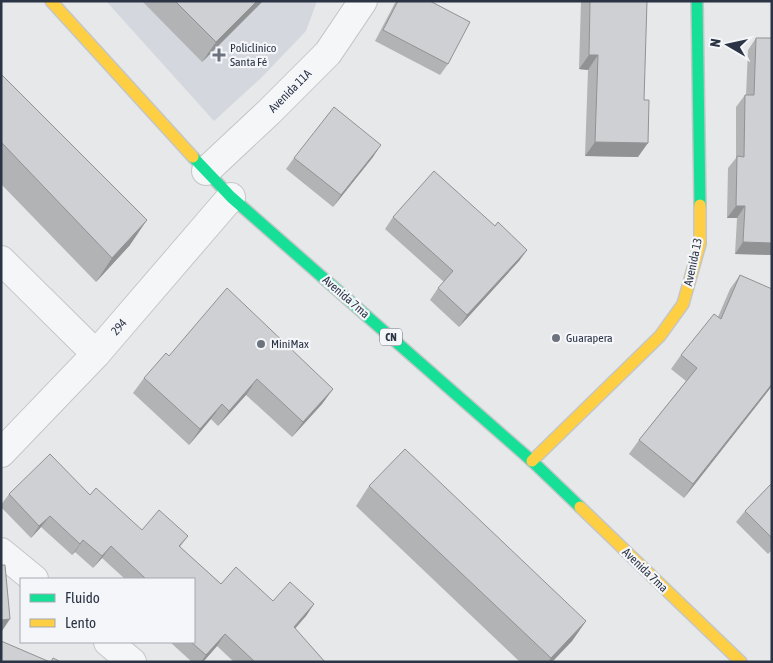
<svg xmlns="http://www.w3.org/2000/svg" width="773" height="663" font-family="'Asap Condensed',sans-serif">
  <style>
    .built { fill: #d4d7dd }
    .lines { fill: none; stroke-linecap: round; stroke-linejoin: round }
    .street-casing { stroke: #c4c6c8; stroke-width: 30 }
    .fast-casing { stroke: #c4c6c8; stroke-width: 14 }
    .slow-casing { stroke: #c4c6c8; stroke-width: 14 }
    .street { stroke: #f5f6f7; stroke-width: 28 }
    .fast { stroke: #16e098; stroke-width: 11 }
    .slow { stroke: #ffcf43; stroke-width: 11 }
    .wall { fill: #b1b3b5 }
    .shaded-wall { fill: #909294 }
    .building { fill: #ced0d3; stroke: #909294 }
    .poi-dot { fill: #6c737f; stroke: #f4f6f9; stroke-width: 2 }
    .labels { text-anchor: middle; stroke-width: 4.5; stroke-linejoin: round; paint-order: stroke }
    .shield { fill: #f4f6f9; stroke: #676e7b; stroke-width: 1 }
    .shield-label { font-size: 11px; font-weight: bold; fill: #2b3445 }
    .poi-label { font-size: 12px; fill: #2b3445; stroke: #f4f6f9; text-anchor: start }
    .street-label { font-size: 12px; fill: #2b3445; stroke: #f4f6f9 }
  </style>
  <rect width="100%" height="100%" fill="#e6e8ea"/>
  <path class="built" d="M106,1H317L306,31L261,78L214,121Z"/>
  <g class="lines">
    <g class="street-casing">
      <g id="street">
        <path d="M206,171L269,112L328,53L363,1"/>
        <path d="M1,260L96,354"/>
        <path d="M1,453L96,354L231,197"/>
        <path d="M1,552L34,579"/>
        <path d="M108,642L132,662"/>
      </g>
    </g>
    <g class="fast-casing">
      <g id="fast">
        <path d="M697,1L700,205"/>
        <path d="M193,157L231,197L532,461L580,507"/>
      </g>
    </g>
    <g class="slow-casing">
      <g id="slow">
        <path d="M51,1L193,157"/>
        <path d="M532,461L660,336L683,304L700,244V205"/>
        <path d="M580,507L741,662"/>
      </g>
    </g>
    <use href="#street" class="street"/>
    <use href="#fast" class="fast"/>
    <use href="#slow" class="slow"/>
  </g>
  <g class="wall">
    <path d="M142,1H263L202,62Z"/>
    <path d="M396,1H430L448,64L440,75L375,41Z"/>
    <path d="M581,1H647L638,157L585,156L588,70L579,69Z"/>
    <path d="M756,38L772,255L735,254L737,218H727L728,168L736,158V107L745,95H746L748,50Z"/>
    <path d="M1,74L130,245L96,282L1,184Z"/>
    <path d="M373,157L333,207L286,169L294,158Z"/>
    <path d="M393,217L495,226L527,250L519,261L459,327L430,300L438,288L444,282L385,229Z"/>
    <path d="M740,275L772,386L684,498L629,454L639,440L686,381L671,369L681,355L718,317L730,289Z"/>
    <path d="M169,356L333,389L322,404L292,437L246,395L218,426L211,419L189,445L133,393L144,378Z"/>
    <path d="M772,483V550L768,554L736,522L745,511Z"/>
    <path d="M369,486L586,621L572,641L552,662H520L356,506Z"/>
    <path d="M9,494L90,495L142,530L188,536L180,547L221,584L273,601L314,604L306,616L295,629L325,662H234L217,646L203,662H192L170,642H194V579H125L102,558L93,568L75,552L72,555L41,527L31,538L1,507V505Z"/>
  </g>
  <g class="shaded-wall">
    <path d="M257,1H263L202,62L216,42Z"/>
    <path d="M589,55H598L588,70L579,69Z"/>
    <path d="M595,142L648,143L638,157L585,156Z"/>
    <path d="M381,145L373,157L333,207L341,195Z"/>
    <path d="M736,206H745L737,218H727Z"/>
    <path d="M147,220L130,245L96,282L112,258Z"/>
    <path d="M743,242L772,243V255L735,254Z"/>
    <path d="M527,250L519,261L459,327L467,315Z"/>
    <path d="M257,379L246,395L218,426L229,411Z"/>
    <path d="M772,384V386L684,498L693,484Z"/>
    <path d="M333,389L322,404L292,437L303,422Z"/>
    <path d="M222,404L211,419L189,445L200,429Z"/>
    <path d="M50,516L41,527L31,538L39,526Z"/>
    <path d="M83,540L75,552L72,555L80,544Z"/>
    <path d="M111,546L102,558L93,568L102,556Z"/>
    <path d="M314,604L306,616L285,639L294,627Z"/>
    <path d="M10,619L2,631H1V620Z"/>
    <path d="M586,621L572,641L552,662H548L551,658Z"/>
    <path d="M225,634L217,646L203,662H201L206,655Z"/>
  </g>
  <g class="building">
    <path d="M175,1H257L216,42Z"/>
    <path d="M398,1H430L470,22L448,64L383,30Z"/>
    <path d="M590,1H647L644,100H649L648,143L595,142L598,55H589Z"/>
    <path d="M756,38H772V243L743,242L745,206H736L737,156L744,157L745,95H754Z"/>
    <path d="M1,74L147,220L112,258L1,142Z"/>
    <path d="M334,107L381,145L341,195L294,158Z"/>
    <path d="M434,171L495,226L498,222L527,250L467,315L438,288L453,271L393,217Z"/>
    <path d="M740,275L772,289V384L693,484L639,440L697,368L681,355L714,314L721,319Z"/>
    <path d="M227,288L333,389L303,422L257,379L229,411L222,404L200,429L144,378L166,353L169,356Z"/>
    <path d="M405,449L586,621L551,658L369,486Z"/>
    <path d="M50,454L90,495L96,488L142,530L159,510L188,536L179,546L221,584L236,567L273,601L290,582L314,604L294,627L325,662H255L225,634L206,655L191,642H194V579H146L111,546L102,556L83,540L80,544L50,516L39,526L9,494Z"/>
    <path d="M772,483V538L745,511Z"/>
    <path d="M1,565H5L10,619L1,620Z"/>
    <path d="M1,641L50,662H1Z"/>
    <path d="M53,658L61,662H51Z"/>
  </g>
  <g class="poi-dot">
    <path d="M216.5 47.5h5v5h5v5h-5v5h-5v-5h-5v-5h5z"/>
    <circle cx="556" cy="338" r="5"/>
    <circle cx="261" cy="344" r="5"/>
  </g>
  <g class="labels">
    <rect class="shield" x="380" y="328.5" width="22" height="17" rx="4"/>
    <g class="shield-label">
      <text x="391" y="341">CN</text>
    </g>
    <g class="poi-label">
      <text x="230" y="52">Policlínico<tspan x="230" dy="14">Santa Fé</tspan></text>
      <text x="566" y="342">Guarapera</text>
      <text x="271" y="348">MiniMax</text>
    </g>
    <g class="street-label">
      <text transform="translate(290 91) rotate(-45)" y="4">Avenida 11A</text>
      <text transform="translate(693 262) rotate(-78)" y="4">Avenida 13</text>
      <text transform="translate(346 297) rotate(41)" y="4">Avenida 7ma</text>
      <text transform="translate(119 327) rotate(-49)" y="4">294</text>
      <text transform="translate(645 570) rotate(44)" y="4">Avenida 7ma</text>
    </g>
  </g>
  <rect width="773" height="663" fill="none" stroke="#2b3445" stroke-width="5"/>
  <rect x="20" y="578" width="175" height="65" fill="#f4f6f9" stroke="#a4a8b1"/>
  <rect x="30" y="594" width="25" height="8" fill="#16e098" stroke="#a4a8b1"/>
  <text x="65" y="603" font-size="15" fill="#2b3445">Fluido</text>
  <rect x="30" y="619" width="25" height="8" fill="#ffcf43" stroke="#a4a8b1"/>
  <text x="65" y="628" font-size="15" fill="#2b3445">Lento</text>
  <g transform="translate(728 45) rotate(279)" stroke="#f4f6f9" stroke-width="4" paint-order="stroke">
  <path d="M0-4L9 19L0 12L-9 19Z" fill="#2b3445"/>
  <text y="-8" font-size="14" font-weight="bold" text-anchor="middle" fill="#2b3445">N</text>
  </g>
</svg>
